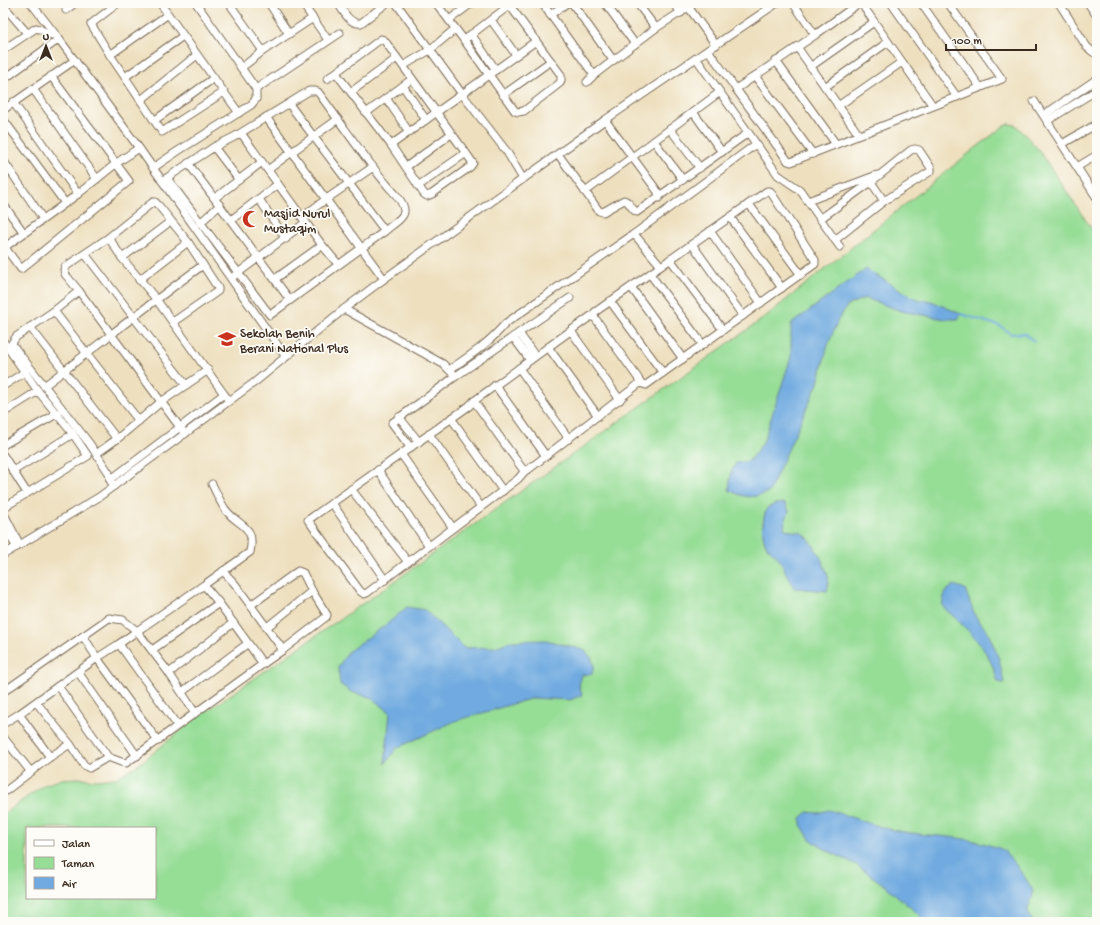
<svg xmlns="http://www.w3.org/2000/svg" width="1100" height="925" font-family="'Gochi Hand',sans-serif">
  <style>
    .green { fill: #96dd96; stroke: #68845a; fill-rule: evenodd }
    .water { fill: #70aae0; stroke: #566a7f }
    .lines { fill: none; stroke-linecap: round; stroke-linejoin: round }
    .stream { stroke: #70aae0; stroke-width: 2 }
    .minor-casing { stroke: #7a6a56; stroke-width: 9 }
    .minor { stroke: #fff; stroke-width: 7 }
    .labels { text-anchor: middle; stroke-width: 3.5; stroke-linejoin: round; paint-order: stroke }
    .poi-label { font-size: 13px; fill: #3b2a1e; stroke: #fdfcf7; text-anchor: start }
  </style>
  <rect width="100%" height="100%" fill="#fdfcf7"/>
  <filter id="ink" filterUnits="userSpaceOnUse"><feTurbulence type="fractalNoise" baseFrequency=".025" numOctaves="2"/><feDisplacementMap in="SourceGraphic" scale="8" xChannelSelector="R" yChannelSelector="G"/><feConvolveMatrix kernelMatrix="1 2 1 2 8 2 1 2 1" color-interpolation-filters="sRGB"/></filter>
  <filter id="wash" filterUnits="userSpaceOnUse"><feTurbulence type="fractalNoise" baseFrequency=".012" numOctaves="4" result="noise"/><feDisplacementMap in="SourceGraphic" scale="16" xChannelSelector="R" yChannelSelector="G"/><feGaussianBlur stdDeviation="0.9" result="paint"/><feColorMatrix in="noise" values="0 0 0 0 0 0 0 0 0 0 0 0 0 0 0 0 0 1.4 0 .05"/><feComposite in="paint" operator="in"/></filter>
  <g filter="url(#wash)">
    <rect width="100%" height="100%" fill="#eee0bf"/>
    <path class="green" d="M1009,124L1016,125L1038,149L1097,237V922H3V814L44,785L62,779L79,778L96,780L116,778L141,763L191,722L388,586L761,320L973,150L1004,126ZM27,828H155V898H27Z"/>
    <g class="water">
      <path d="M866,269L916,299L931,301L961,314L958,319H945L901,311L865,298L848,305L838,320L827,348L818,383L769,492C752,499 745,498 729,490L731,473L736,463L749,461L763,443L791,357V324Z"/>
      <path d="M785,503L789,511L785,522L784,528C792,533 796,530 802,533C812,539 825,564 828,576C829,580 828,586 827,591L794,588C788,578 784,569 779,559C777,555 772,552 768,548C760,537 762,520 767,508L775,504Z"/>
      <path d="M954,585L965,589L975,616L988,632L999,659L1004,683L998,682C989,647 968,630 942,606L945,592Z"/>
      <path d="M407,607L425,610L464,648L495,647L511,641L546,640L584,650L591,657L594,666L592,674L582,675L579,686L582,695L570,700L533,698L455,721L397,748L385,764L390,712L370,697L351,692L340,684L338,667L349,651L387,624Z"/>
      <path d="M829,810C856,818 883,830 911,833C939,837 964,836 992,846C995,847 1000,848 1003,850C1008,854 1033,887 1033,892C1033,906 1021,908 1034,922H927L887,887L855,864L826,850L810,839L801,825V818L808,812L818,813Z"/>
    </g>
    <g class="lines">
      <path class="stream" d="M961,314L1000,326L1011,334L1024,333L1034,341"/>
    </g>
  </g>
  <g filter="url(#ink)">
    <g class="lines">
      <g class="minor-casing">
        <g id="minor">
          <path d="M31,3L59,39L139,148L286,357"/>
          <path d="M118,3L91,24L110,55L162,132L224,92"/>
          <path d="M160,3L239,113"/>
          <path d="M196,3L256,89"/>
          <path d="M229,3L263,51"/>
          <path d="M269,3L289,34"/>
          <path d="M302,3L328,40"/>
          <path d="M338,3C343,11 350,25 361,23L387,3"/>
          <path d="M396,3L462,94L507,152L523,179"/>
          <path d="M436,3L464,40L515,111L518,112L524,111L560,83L561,80V75L508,3"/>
          <path d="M542,3L594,75L587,82"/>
          <path d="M572,3L613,60"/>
          <path d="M605,3L635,44"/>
          <path d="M637,3L656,28"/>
          <path d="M674,3L681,13"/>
          <path d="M793,3L815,35"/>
          <path d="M859,3L815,35L736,89L788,161L791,162L1002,79L948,3"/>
          <path d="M861,3L933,106"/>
          <path d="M891,3L957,97"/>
          <path d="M921,3L980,87"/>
          <path d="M1059,3L1087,47L1093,52L1097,54"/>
          <path d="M1088,3L1097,16"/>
          <path d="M3,5L27,33"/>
          <path d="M689,8L716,45"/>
          <path d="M66,10L75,3"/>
          <path d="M550,15L567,3"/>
          <path d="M449,20L472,3"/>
          <path d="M491,20L516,55"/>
          <path d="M471,34L496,70"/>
          <path d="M464,40L510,5"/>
          <path d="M797,47L859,135"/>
          <path d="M3,50L36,28C44,29 48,37 56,35"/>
          <path d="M708,50L736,89"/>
          <path d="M110,55L167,15"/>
          <path d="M696,58L778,175L800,190L840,247"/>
          <path d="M776,61L836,144"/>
          <path d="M810,67L874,22"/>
          <path d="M241,68L263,51L313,18"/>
          <path d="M336,73L391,145L424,194L427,196L432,194L470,167L473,163L403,66"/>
          <path d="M594,75L656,28L695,3"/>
          <path d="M755,76L813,154"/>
          <path d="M125,77L183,36"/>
          <path d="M327,79L381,39L384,40L403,66L430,50L455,29"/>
          <path d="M3,80L59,39"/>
          <path d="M403,86L426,120"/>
          <path d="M825,87L888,42"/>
          <path d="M33,89L97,179"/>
          <path d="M351,92L397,58"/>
          <path d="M503,95L551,61"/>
          <path d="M386,98L409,132"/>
          <path d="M141,100L197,55"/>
          <path d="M1034,101L1097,198"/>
          <path d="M13,102L78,194"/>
          <path d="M289,104L385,231"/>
          <path d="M838,106L902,62"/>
          <path d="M3,110L75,60"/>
          <path d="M693,112L722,152"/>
          <path d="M366,113L412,79"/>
          <path d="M1044,115L1097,79"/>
          <path d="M266,117L384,279"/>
          <path d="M3,119L65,203"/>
          <path d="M155,120L214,78"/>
          <path d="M605,120L658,192L659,198"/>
          <path d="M1047,121L1097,90"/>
          <path d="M670,129L700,168"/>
          <path d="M241,133L322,245L338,264"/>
          <path d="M654,141L683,180"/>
          <path d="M1062,144L1097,124"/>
          <path d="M391,145L536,41"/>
          <path d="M214,147L239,180"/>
          <path d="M558,154L599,211L603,212L624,200C631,202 631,210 637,212L748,133"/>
          <path d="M3,160L43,219"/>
          <path d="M188,163L290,300"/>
          <path d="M406,167L451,134"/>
          <path d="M1077,167L1097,155"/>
          <path d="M153,168L178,151L251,105L256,99V89L340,33"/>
          <path d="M268,170C291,152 315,136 338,119"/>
          <path d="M162,181L214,147L234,137L309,91H315L318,92C341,123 363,156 388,186C393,192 405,202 404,212C403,219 390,226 385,231L270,315L167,178"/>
          <path d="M871,182L884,201"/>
          <path d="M418,186L466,153"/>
          <path d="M585,192L720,92"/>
          <path d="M215,198L262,162"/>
          <path d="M259,199L286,239"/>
          <path d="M808,201L877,175"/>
          <path d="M3,204L24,233"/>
          <path d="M749,204L801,275"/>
          <path d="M302,217L325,200L373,167"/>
          <path d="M730,217L782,288"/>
          <path d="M820,219L871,182L911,150L915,149L919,150L931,168V171L884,201L835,240"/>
          <path d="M231,220L278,184"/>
          <path d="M171,221L122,258L156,299L224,394"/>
          <path d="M200,223L220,205"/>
          <path d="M710,231L761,303"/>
          <path d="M111,241L122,258"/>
          <path d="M692,244L743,316"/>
          <path d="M3,245L21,269L129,181L51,76"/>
          <path d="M5,247L78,194L118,162L139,148"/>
          <path d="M85,254L186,385"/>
          <path d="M670,259L723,330"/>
          <path d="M650,274L703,345"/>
          <path d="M234,276L306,222"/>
          <path d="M275,279L322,245"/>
          <path d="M139,280L188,242"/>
          <path d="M631,287L683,359"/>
          <path d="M79,291L185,434"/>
          <path d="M610,301L663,373"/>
          <path d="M344,309L443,364L456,376L570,298"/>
          <path d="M54,311L139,421"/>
          <path d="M591,316L595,318L638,378L640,383L529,469L524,471L474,401Z"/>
          <path d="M593,316L595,312L661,266"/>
          <path d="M30,327L117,439"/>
          <path d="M571,331L620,400"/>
          <path d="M519,333L535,356"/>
          <path d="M513,337L530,360"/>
          <path d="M3,341L38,391L73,434L88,456L3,508"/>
          <path d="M548,347L598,416"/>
          <path d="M519,368L569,439"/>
          <path d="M449,370C471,355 489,343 506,323L634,234"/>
          <path d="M640,383L646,385L815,264V260L770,191H767L661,266L634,234L756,144"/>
          <path d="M495,385L546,456"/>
          <path d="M3,386L25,372"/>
          <path d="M44,386C97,346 149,304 203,265"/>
          <path d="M474,401L469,406L308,520L360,591L364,594L367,593L518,479L525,471"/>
          <path d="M3,413L38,391"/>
          <path d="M399,417L419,442"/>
          <path d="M451,418L503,491"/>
          <path d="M429,434L481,507"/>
          <path d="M3,445L58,413"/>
          <path d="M410,447L392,423L456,376"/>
          <path d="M96,454L117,439L161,402L208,370"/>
          <path d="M401,454L453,528"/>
          <path d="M3,455L27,493"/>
          <path d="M378,470L429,546"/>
          <path d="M13,471L73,434"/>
          <path d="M110,480L224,394L227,398"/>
          <path d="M114,486L110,480L109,473L89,443L14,347L12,343L16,337L54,311L79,291L65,274L64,270L65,267L108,238L153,202H155L159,206L188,242L218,288V291L173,322"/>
          <path d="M351,489L408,562"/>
          <path d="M332,503L385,580"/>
          <path d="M3,512L20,545"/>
          <path d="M3,526L17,547"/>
          <path d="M3,555L99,497L255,382L344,309L384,279L605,120L777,3"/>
          <path d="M223,571L235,584L283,650L326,617L327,615L312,591L303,573L298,571L251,605"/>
          <path d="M204,585L250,552C256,524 238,527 225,509C220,502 216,492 212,484"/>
          <path d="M267,627L312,591"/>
          <path d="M83,636L97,658L158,741"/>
          <path d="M119,644L177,725"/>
          <path d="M152,650L219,603"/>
          <path d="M263,664L283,650"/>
          <path d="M78,672L137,756"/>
          <path d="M169,673L233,623"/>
          <path d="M58,686L108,757"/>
          <path d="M3,692L109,618L123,620L137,631L169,673L195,713"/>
          <path d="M182,692L247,644"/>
          <path d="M19,714L50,757"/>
          <path d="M3,724L19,714L97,658L119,644L137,631L204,585L219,603L263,664L126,763L121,762L108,757L89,768L84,765L70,744L36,702"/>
          <path d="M3,737L31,772"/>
          <path d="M3,793L50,757L70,744"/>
        </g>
      </g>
      <use href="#minor" class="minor"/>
    </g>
  </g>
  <defs>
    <g id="mosque-bare" transform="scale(1.38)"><path d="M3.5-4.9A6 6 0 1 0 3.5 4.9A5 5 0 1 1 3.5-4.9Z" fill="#c8321e" stroke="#fdfcf7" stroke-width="2.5" paint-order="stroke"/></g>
    <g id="school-bare" transform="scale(1.38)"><path d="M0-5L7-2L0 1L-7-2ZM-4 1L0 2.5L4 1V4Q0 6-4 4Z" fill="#c8321e" stroke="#fdfcf7" stroke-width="2.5" paint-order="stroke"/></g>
  </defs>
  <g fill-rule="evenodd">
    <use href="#mosque-bare" x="251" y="219"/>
    <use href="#school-bare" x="227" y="339"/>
  </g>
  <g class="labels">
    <g class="poi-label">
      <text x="264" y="217">Masjid Nurul<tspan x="264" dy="15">Mustaqim</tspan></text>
      <text x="240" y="337">Sekolah Benih<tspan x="240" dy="15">Berani National Plus</tspan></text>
    </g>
  </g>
  <rect width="1100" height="925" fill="none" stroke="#fdfcf7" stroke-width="16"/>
  <rect x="26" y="827" width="130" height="72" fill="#fdfcf7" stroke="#afa8a0"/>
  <rect x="34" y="840" width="20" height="6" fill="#ffffff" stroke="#afa8a0"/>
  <text x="62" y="847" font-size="12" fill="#3b2a1e">Jalan</text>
  <rect x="34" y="857" width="20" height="12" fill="#96dd96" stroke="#afa8a0"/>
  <text x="62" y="867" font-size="12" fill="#3b2a1e">Taman</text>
  <rect x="34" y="877" width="20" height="12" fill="#70aae0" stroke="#afa8a0"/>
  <text x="62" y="887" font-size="12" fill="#3b2a1e">Air</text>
  <g transform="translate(46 46)" stroke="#fdfcf7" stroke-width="3" paint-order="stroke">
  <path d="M0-3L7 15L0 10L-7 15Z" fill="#3b2a1e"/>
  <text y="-6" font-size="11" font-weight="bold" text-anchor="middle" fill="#3b2a1e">U</text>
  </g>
  <path d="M946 44v6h90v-6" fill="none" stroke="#3b2a1e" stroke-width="2"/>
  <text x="952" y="44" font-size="12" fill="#3b2a1e" stroke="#fdfcf7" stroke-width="3" paint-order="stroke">100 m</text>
</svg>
